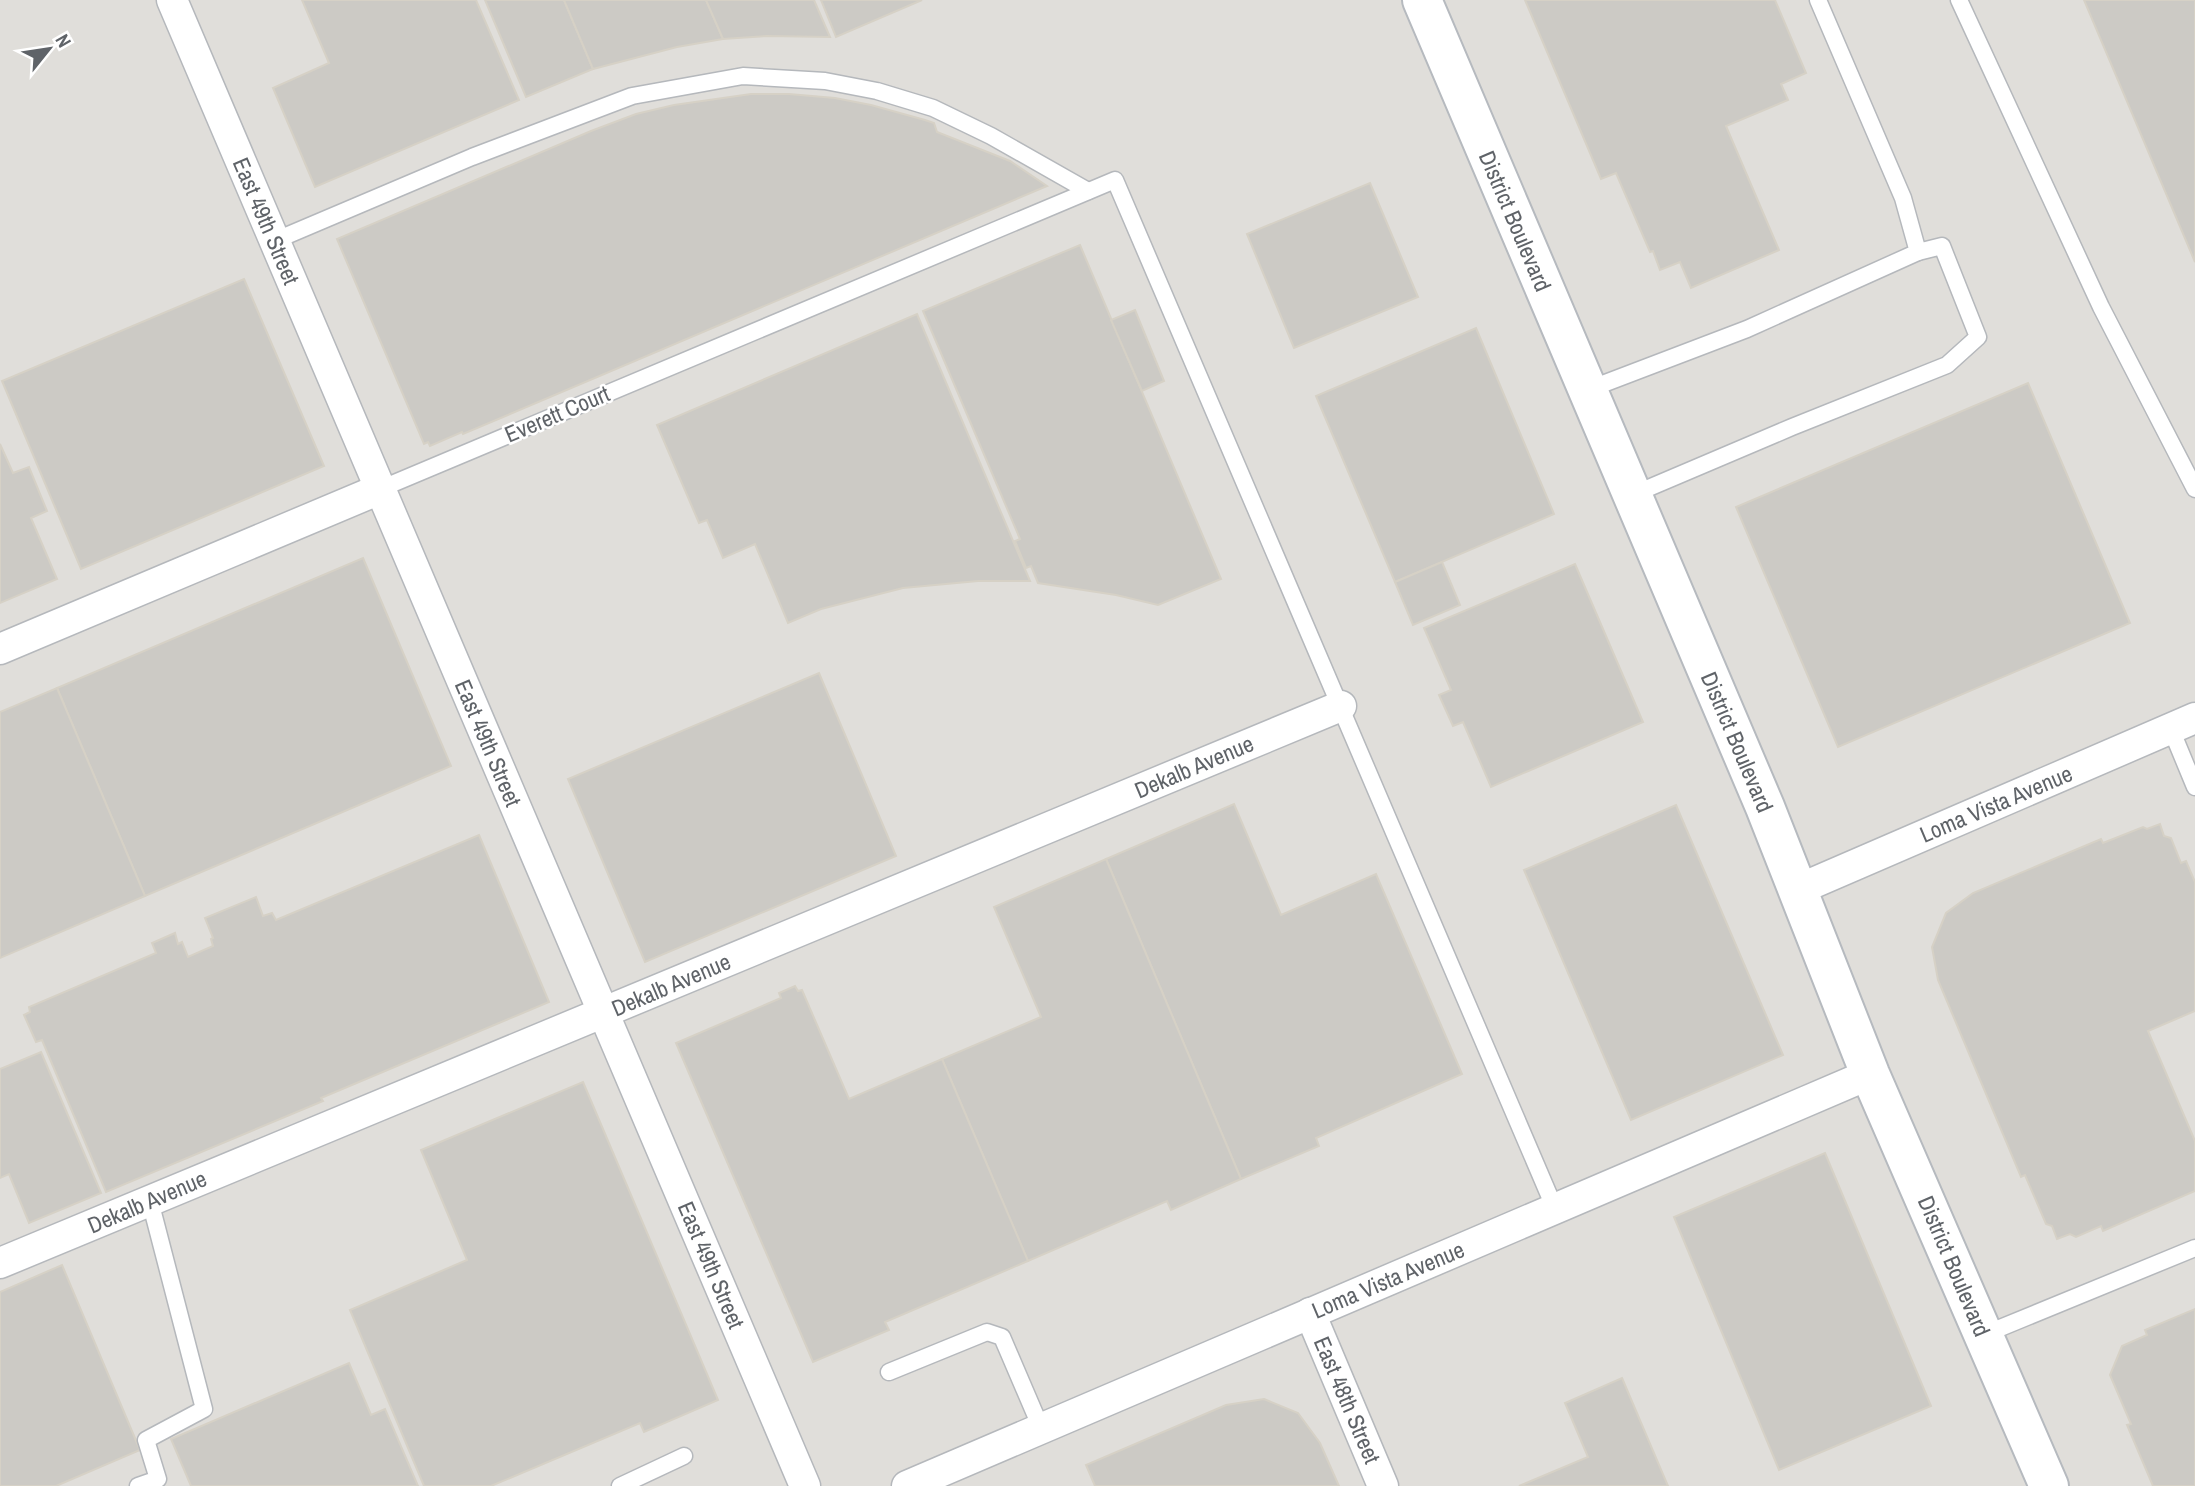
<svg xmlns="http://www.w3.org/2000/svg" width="2195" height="1486" font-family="'Archivo Narrow',sans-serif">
<rect width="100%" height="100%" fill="#f1efe8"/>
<rect fill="#e0deda" x="0" y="0" width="2195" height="1486"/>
<g fill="#cccac5" stroke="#d6d1c6" stroke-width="2">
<polygon points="302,0 476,0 519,100 315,187 273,88 329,63"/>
<polygon points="485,0 564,0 593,69 526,97"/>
<polygon points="564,0 706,0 723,39 677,47 593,69"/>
<polygon points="706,0 814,0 830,37 767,36 723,39"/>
<polygon points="821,0 922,0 836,37"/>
<polygon points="1525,0 1775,0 1806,73 1781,84 1788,100 1726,126 1779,250 1691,288 1680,262 1660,270 1653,251 1650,252 1616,173 1601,179"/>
<polygon points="2084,0 2195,0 2195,262"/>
<polygon points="751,94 789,94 835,98 871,105 925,120 934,123 937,132 1010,161 1047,186 463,434 462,432 430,446 428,442 424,444 337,239 591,131 636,114 674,105"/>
<polygon points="1370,183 1418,297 1294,348 1247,234"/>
<polygon points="1080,245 1221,579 1158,605 1116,595 1038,583 1031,566 1026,568 1015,541 1020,539 923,311"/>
<polygon points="244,279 324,466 81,569 2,381"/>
<polygon points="1135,310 1164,381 1142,391 1111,320"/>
<polygon points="917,314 1030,581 978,581 903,588 821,609 788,623 755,544 723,558 707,520 699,523 657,425"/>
<polygon points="1476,328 1554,514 1395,582 1316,396"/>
<polygon points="2028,383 2130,623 1838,747 1736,507"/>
<polygon points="0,444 13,473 29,467 47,511 31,518 57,579 0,603"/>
<polygon points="363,558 451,766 145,896 57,688"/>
<polygon points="1442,562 1460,605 1413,625 1395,582"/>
<polygon points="1575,564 1643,722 1491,787 1463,722 1453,726 1439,695 1451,690 1424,628"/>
<polygon points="819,673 896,856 645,962 568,779"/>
<polygon points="57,688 145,896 0,958 0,712"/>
<polygon points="1234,804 1281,915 1376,874 1462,1074 1316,1138 1319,1146 1241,1179 1106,859"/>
<polygon points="1676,805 1783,1055 1631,1120 1524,870"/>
<polygon points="2160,824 2164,836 2171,838 2181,863 2186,861 2195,882 2195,1011 2148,1031 2195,1141 2195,1191 2103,1231 2101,1226 2076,1237 2070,1234 2057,1239 2052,1226 2046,1224 2025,1175 2021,1177 1938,980 1932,947 1946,913 1973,893 2101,839 2103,843 2143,827 2147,829"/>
<polygon points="479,835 549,1002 321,1098 323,1101 106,1192 42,1040 36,1042 24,1015 30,1012 29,1007 156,953 152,943 175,933 178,944 182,942 188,957 213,946 211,939 213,938 205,918 256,897 263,916 272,913 276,920"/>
<polygon points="1106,859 1241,1179 1171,1210 1167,1201 1028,1261 942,1059 1041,1017 994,907"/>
<polygon points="795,986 798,991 802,990 849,1099 942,1059 1028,1261 885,1322 889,1330 813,1362 676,1043 781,998 779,993"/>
<polygon points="41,1052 101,1193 29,1223 9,1174 0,1178 0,1069"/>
<polygon points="583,1082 718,1400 644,1432 640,1423 491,1486 424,1486 350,1310 467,1260 421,1150"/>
<polygon points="1825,1153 1931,1406 1779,1470 1674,1217"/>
<polygon points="62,1265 140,1450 56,1486 0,1486 0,1292"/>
<polygon points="2195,1309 2195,1486 2153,1486 2127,1425 2131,1424 2110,1375 2122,1346 2147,1335 2145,1330"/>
<polygon points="349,1363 371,1415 385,1409 418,1486 191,1486 171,1439"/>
<polygon points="1622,1378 1668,1486 1519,1486 1588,1457 1565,1403"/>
<polygon points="1264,1399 1298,1413 1320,1443 1339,1486 1095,1486 1086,1465 1226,1405"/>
</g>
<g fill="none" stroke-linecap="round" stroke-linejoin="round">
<defs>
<g id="lane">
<polyline points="1959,0 2101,307 2195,489"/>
<polyline points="274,241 472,157 632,96 743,76 825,81 877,91 933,108 991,136 1088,191"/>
<polyline points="1587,390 1747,329 1918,252 1903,198 1818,0"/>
<polyline points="380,489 1115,180 1555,1209"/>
<polyline points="1632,495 1792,427 1947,365 1978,337 1942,246 1918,252"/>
<polyline points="2171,729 2195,787"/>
<polyline points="1983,1335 2195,1248"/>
<polyline points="889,1372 987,1332 1002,1337 1041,1428"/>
<polyline points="138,1486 158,1479 146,1440 204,1409 150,1201"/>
<polyline points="620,1486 684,1456"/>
</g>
<g id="street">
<polyline points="172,0 805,1486"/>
<polyline points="0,649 380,489"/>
<polyline points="1797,890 2195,718"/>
<polyline points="0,1263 1341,706"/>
<polyline points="1310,1313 1383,1486"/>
<polyline points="907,1486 1870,1074"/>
</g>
<polyline id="secondary" points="1422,0 1765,807 1870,1074 2049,1486"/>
</defs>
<use href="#lane" stroke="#b5b8bc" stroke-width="19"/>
<use href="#street" stroke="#b5b8bc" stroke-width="33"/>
<use href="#secondary" stroke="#b6babf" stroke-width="42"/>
<use href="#lane" stroke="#fff" stroke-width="16"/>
<use href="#street" stroke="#fff" stroke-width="30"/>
<use href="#secondary" stroke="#fff" stroke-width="38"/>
</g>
<g text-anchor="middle" stroke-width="5" stroke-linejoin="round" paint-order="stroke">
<g font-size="23" fill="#5f6368" stroke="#fff">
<text transform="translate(266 221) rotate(67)" y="8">East 49th Street</text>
<text transform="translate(1515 221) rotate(67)" y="8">District Boulevard</text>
<text transform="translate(557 414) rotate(-23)" y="8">Everett Court</text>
<text transform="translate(1737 742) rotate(67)" y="8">District Boulevard</text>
<text transform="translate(488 743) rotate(67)" y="8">East 49th Street</text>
<text transform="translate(1194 767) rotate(-23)" y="8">Dekalb Avenue</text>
<text transform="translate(1996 804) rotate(-23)" y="8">Loma Vista Avenue</text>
<text transform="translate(671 985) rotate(-23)" y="8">Dekalb Avenue</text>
<text transform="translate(147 1202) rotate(-23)" y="8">Dekalb Avenue</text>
<text transform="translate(711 1265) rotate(67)" y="8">East 49th Street</text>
<text transform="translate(1954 1266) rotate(67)" y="8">District Boulevard</text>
<text transform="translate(1388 1280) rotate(-23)" y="8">Loma Vista Avenue</text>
<text transform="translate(1347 1400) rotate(67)" y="8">East 48th Street</text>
</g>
</g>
<g transform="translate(49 49) rotate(60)" stroke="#ffffff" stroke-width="5" paint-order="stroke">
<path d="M0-5L12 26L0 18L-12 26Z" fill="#5f6368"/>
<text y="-10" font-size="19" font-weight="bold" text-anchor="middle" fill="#5f6368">N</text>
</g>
</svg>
